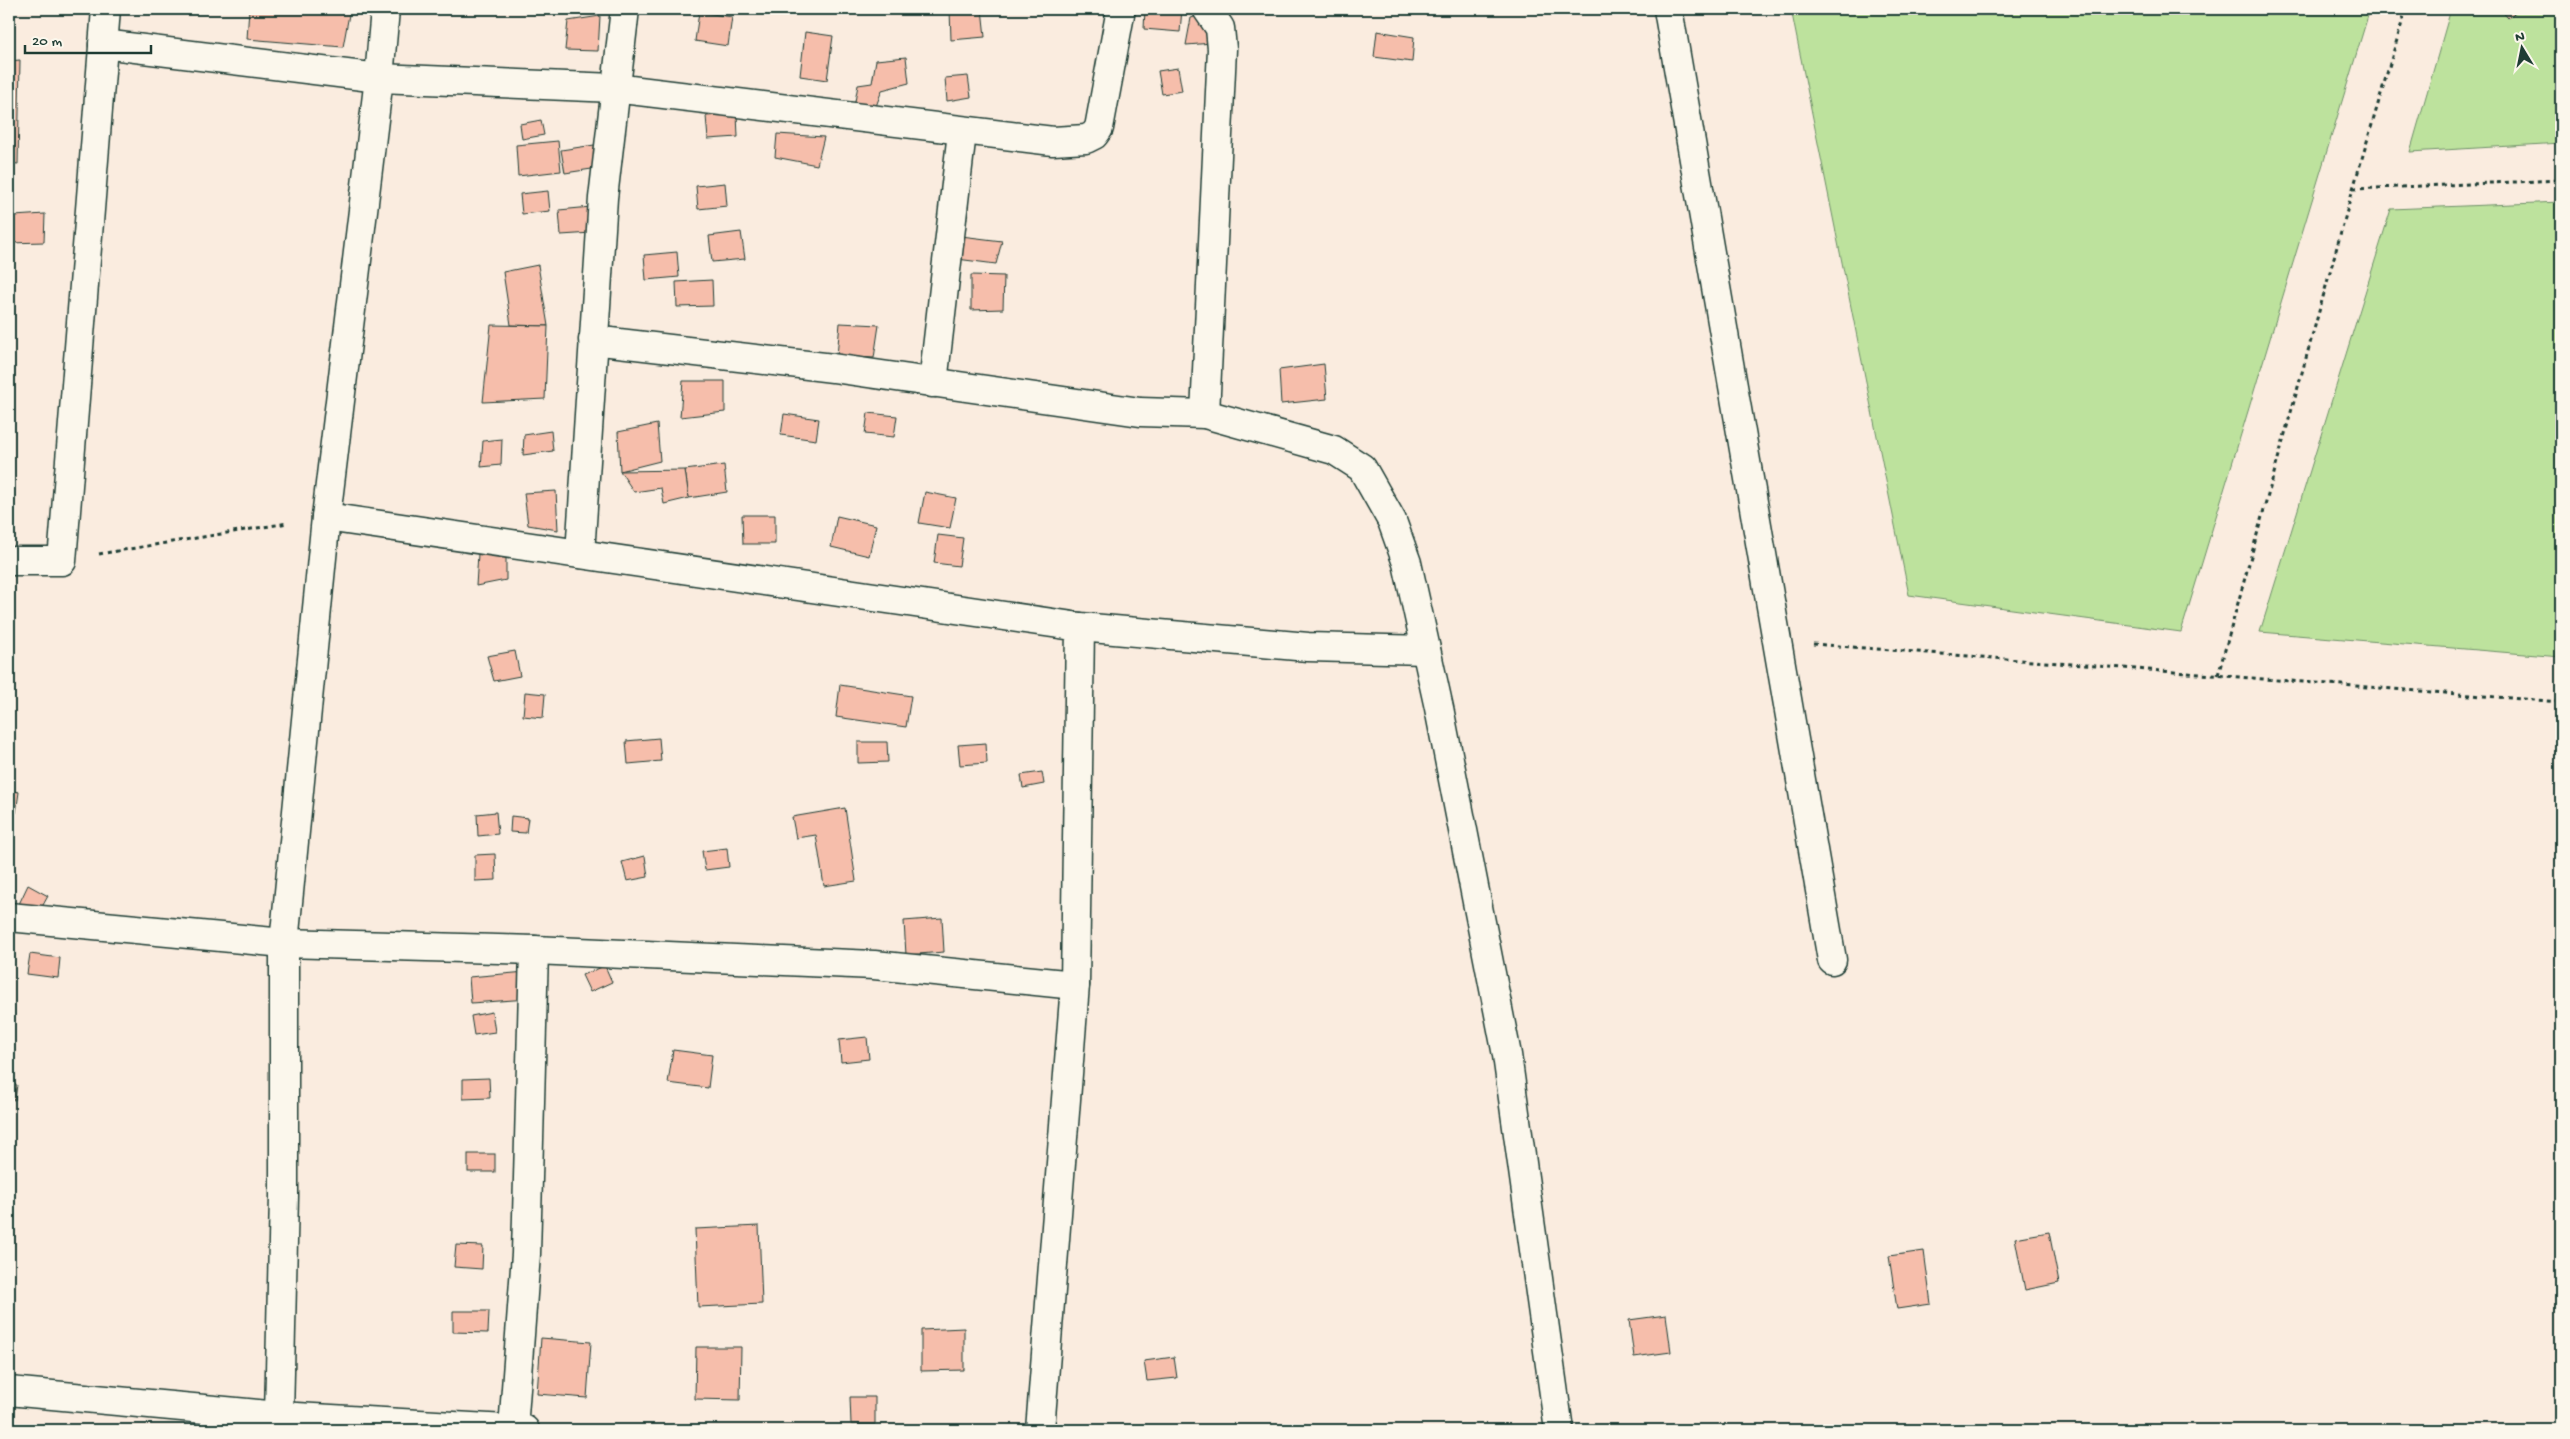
<svg xmlns="http://www.w3.org/2000/svg" width="2570" height="1439" font-family="'Gochi Hand',sans-serif">
<rect width="100%" height="100%" fill="#faecdf"/>
<filter id="ink" filterUnits="userSpaceOnUse"><feTurbulence type="fractalNoise" baseFrequency=".02" numOctaves="2"/><feDisplacementMap in="SourceGraphic" scale="10" xChannelSelector="R" yChannelSelector="G"/><feConvolveMatrix kernelMatrix="1 2 1 2 8 2 1 2 1" color-interpolation-filters="sRGB"/></filter>
<g filter="url(#ink)">
<g fill="#bde29d" stroke="#6e9068">
<polygon points="1791,9 2370,9 2181,632 1909,595"/>
<polygon points="2451,9 2561,9 2561,143 2410,152"/>
<polygon points="2561,202 2561,657 2260,632 2391,209"/>
</g>
<g fill="#f6beab" stroke="#1f3d34">
<polygon points="249,9 350,9 343,47 247,39"/>
<polygon points="889,9 913,9 890,13"/>
<polygon points="950,9 982,9 985,37 951,40"/>
<polygon points="1059,9 1080,9 1080,10 1060,13"/>
<polygon points="1145,9 1182,9 1180,32 1144,29"/>
<polygon points="2500,9 2519,9 2508,18"/>
<polygon points="699,12 732,17 728,46 695,41"/>
<polygon points="1211,12 1213,43 1186,45 1191,18"/>
<polygon points="600,16 598,51 565,50 568,21"/>
<polygon points="1377,31 1414,37 1412,62 1374,57"/>
<polygon points="805,32 833,36 827,80 800,76"/>
<polygon points="906,57 909,83 882,90 875,109 854,107 858,85 872,83 876,60"/>
<polygon points="20,60 18,164 9,163 9,61"/>
<polygon points="1178,68 1182,91 1162,94 1158,71"/>
<polygon points="968,76 971,97 947,101 945,78"/>
<polygon points="737,114 738,137 708,139 706,116"/>
<polygon points="541,120 544,135 522,139 520,124"/>
<polygon points="777,134 824,137 817,165 775,157"/>
<polygon points="558,141 561,171 518,176 516,145"/>
<polygon points="601,144 605,167 565,173 561,150"/>
<polygon points="725,183 727,206 698,209 696,186"/>
<polygon points="548,191 550,211 522,214 520,194"/>
<polygon points="591,207 592,233 561,235 559,210"/>
<polygon points="45,214 44,242 9,243 14,216"/>
<polygon points="741,232 745,259 712,262 709,236"/>
<polygon points="961,236 1002,241 996,264 957,259"/>
<polygon points="677,252 679,277 646,280 644,255"/>
<polygon points="538,265 548,326 511,325 503,272"/>
<polygon points="971,275 1004,276 1003,309 971,310"/>
<polygon points="712,280 713,306 677,307 676,282"/>
<polygon points="840,323 879,325 874,358 837,356"/>
<polygon points="491,325 548,326 545,399 483,402"/>
<polygon points="1324,364 1327,399 1281,404 1279,370"/>
<polygon points="683,381 725,381 725,412 680,417"/>
<polygon points="868,413 897,416 894,437 865,434"/>
<polygon points="784,414 819,419 816,440 781,435"/>
<polygon points="657,424 660,461 620,471 618,432"/>
<polygon points="551,431 553,451 523,455 524,435"/>
<polygon points="502,439 501,465 481,467 483,441"/>
<polygon points="724,465 727,492 689,498 685,470"/>
<polygon points="685,470 689,498 664,504 661,488 634,492 620,471"/>
<polygon points="556,491 558,530 528,525 524,493"/>
<polygon points="925,492 956,498 950,528 919,523"/>
<polygon points="742,515 775,515 775,544 743,544"/>
<polygon points="837,516 876,525 869,556 831,547"/>
<polygon points="938,535 963,538 959,566 934,563"/>
<polygon points="478,554 506,556 506,580 476,586"/>
<polygon points="515,651 520,676 494,681 487,656"/>
<polygon points="840,685 911,696 906,727 836,717"/>
<polygon points="525,692 545,694 543,718 523,716"/>
<polygon points="659,738 661,761 628,764 626,741"/>
<polygon points="858,742 887,742 888,762 858,763"/>
<polygon points="986,743 987,763 960,765 958,745"/>
<polygon points="1042,772 1044,784 1023,788 1021,775"/>
<polygon points="9,790 19,792 16,813 9,813"/>
<polygon points="845,808 856,881 824,886 816,835 796,838 792,817"/>
<polygon points="496,812 498,834 478,836 477,814"/>
<polygon points="511,816 528,818 526,833 510,832"/>
<polygon points="727,848 729,867 705,870 702,851"/>
<polygon points="495,854 496,880 475,881 475,855"/>
<polygon points="645,856 648,877 627,881 622,862"/>
<polygon points="28,885 48,896 38,914 19,904"/>
<polygon points="942,918 944,952 906,955 904,921"/>
<polygon points="30,954 60,958 58,978 27,974"/>
<polygon points="605,966 612,982 590,992 582,975"/>
<polygon points="526,972 528,999 471,1003 469,977"/>
<polygon points="492,1012 495,1032 474,1035 471,1016"/>
<polygon points="867,1037 869,1059 841,1062 839,1040"/>
<polygon points="673,1050 712,1055 708,1088 668,1083"/>
<polygon points="489,1078 490,1098 463,1099 463,1079"/>
<polygon points="9,1084 17,1085 15,1100 9,1099"/>
<rect x="468" y="1154" width="27" height="18"/>
<polygon points="759,1226 762,1304 698,1307 695,1229"/>
<polygon points="2049,1232 2059,1283 2025,1290 2015,1238"/>
<polygon points="456,1245 483,1246 482,1269 454,1267"/>
<polygon points="1924,1251 1931,1304 1897,1309 1889,1256"/>
<polygon points="453,1311 489,1311 488,1333 453,1332"/>
<polygon points="1666,1315 1671,1352 1634,1357 1629,1320"/>
<polygon points="964,1328 964,1370 921,1371 921,1330"/>
<polygon points="541,1338 591,1342 587,1398 537,1394"/>
<polygon points="696,1347 741,1347 740,1400 695,1399"/>
<polygon points="1174,1357 1177,1378 1147,1381 1144,1361"/>
<polygon points="850,1397 875,1397 875,1424 851,1424"/>
</g>
<g fill="none" stroke-linecap="round" stroke-linejoin="round">
<defs>
<g id="minor">
<polyline points="1668,9 1832,960"/>
<polyline points="103,44 379,78 614,88 1053,141 1086,139 1094,135 1099,128 1121,9"/>
<polyline points="593,340 833,368 1140,412 1205,414 1334,450 1362,468 1392,521 1407,563 1439,708 1507,1055 1559,1430"/>
<polyline points="933,383 962,132"/>
<polyline points="1205,414 1222,49 1220,28 1207,9"/>
<polyline points="326,517 1080,627 1075,985 1040,1430"/>
<polyline points="580,554 603,198 625,9"/>
<polyline points="9,561 62,561 106,9"/>
<polyline points="1080,627 1308,647 1426,650"/>
<polyline points="9,917 284,943 534,950 874,965 1075,985"/>
<polyline points="9,1391 279,1416 525,1430"/>
<polyline points="513,1429 526,1254 534,950"/>
<polyline points="291,1430 279,1416 284,1196 284,943 326,517 379,78 385,9"/>
</g>
</defs>
<use href="#minor" stroke="#1f3d34" stroke-width="31"/>
<g stroke="#1f3d34" stroke-width="3" stroke-dasharray="4 4" stroke-linecap="butt">
<polyline points="2353,189 2561,180"/>
<polyline points="99,554 288,523"/>
<polyline points="1813,644 2561,702"/>
<polyline points="2218,675 2353,189 2406,9"/>
</g>
<use href="#minor" stroke="#fbf7ec" stroke-width="28"/>
</g>
</g>
<rect width="2570" height="1439" fill="none" stroke="#fbf7ec" stroke-width="30"/>
<rect x="15" y="15" width="2540" height="1409" fill="none" stroke="#1f3d34" stroke-width="2" filter="url(#ink)"/>
<g transform="translate(2522 48) rotate(350)" stroke="#fbf7ec" stroke-width="4" paint-order="stroke">
<path d="M0-4L9 19L0 12L-9 19Z" fill="#1f3d34"/>
<text y="-8" font-size="14" font-weight="bold" text-anchor="middle" fill="#1f3d34">N</text>
</g>
<path d="M25 45v8h126v-8" fill="none" stroke="#1f3d34" stroke-width="2.5"/>
<text x="32" y="45" font-size="15" fill="#1f3d34" stroke="#fbf7ec" stroke-width="4" paint-order="stroke">20 m</text>
</svg>
